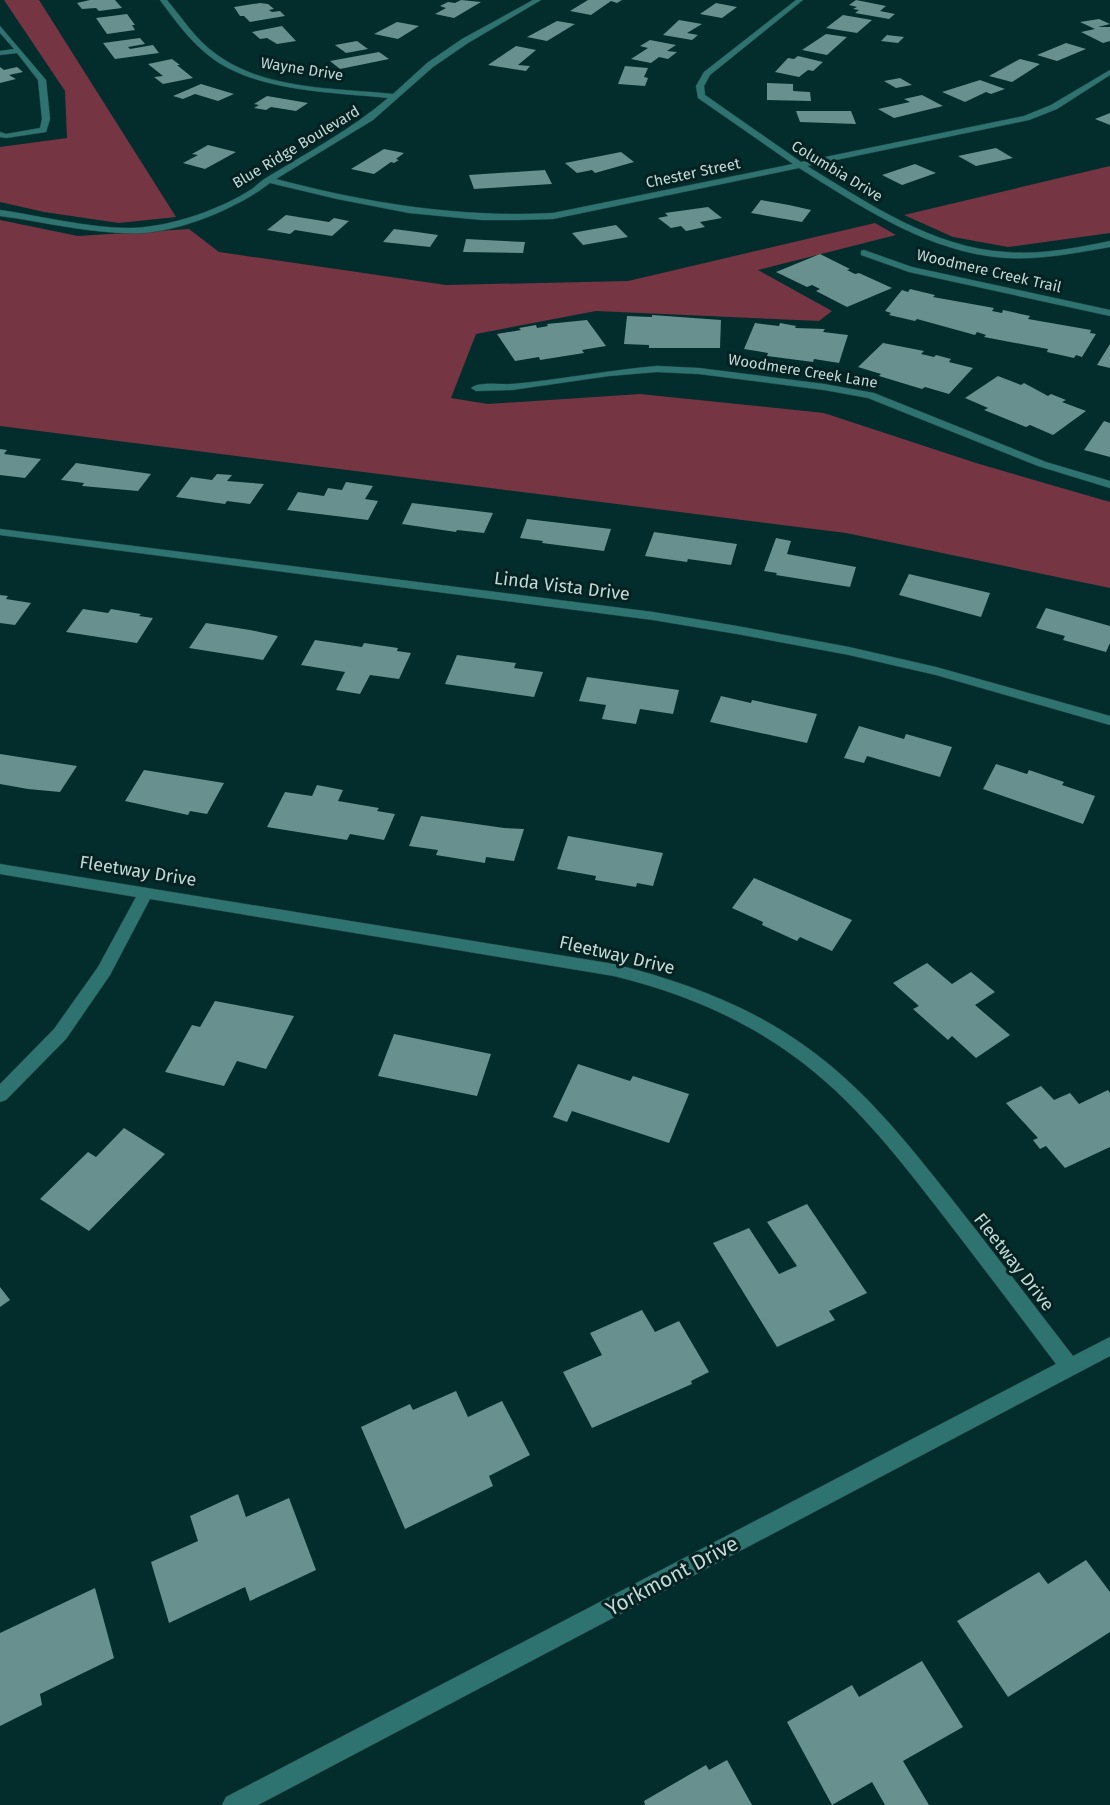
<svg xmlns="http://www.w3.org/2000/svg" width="1110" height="1805" font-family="'Fira Sans',sans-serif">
<rect width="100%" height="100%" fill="#022d2c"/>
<g fill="#753543">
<polygon points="4,0 39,0 176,217 119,223 44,212 0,202 0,147 67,138 65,91"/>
<polygon points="1110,166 1110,233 1008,247 953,237 904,215"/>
<polygon points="0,220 78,236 189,229 219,252 446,285 628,281 875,223 896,235 758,270 832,311 819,321 596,311 476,334 451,398 488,404 640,394 824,413 976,463 1110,502 1110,588 846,533 0,426"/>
</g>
<g fill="#68908f">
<polygon points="90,0 115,0 122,8 99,11 96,8 82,9 77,3"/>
<polygon points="461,0 481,2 454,18 435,14 446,8 440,6 448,2 455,3"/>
<polygon points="588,0 622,0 617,3 611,1 591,15 570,11"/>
<polygon points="856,0 886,6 880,11 895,14 889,19 855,13 859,10 853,9 857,7 849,5"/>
<polygon points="260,3 268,4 274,9 269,10 272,12 280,11 285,16 250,22 244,16 240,16 234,7"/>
<polygon points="716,3 737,7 722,18 700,14"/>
<polygon points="127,14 135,25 132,25 135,30 107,34 96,18"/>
<polygon points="843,15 872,20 857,33 826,28"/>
<polygon points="1099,19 1110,24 1098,27 1110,27 1110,41 1103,43 1081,32 1095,29 1080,22"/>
<polygon points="679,20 702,24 687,33 698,35 692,40 663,35"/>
<polygon points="557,21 575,24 547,41 527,37"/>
<polygon points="397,22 419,26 398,39 374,34"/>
<polygon points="282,26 296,41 277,44 267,38 260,39 252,32"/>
<polygon points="826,34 847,37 827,55 802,50"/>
<polygon points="887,35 904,37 898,43 881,41"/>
<polygon points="140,38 145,44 128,47 130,49 153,45 159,53 115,59 103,43"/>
<polygon points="650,40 676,45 667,51 677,52 668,59 659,57 651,63 631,59 648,48 640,46"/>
<polygon points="357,41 368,49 346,53 335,45"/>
<polygon points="1066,43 1086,49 1057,61 1037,55"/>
<polygon points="516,46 536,50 518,65 530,66 526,71 488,65"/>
<polygon points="379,52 389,59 340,69 330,61"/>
<polygon points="798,56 823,62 813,71 808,70 799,77 775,72 788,58 794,59"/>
<polygon points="172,59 180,65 177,65 193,78 163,84 154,77 163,76 148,64"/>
<polygon points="1020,59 1040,64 1012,82 989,76"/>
<polygon points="625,66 648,68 644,77 648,78 645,86 618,84"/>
<polygon points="0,67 4,70 17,67 23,72 9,75 16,79 0,83"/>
<polygon points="900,78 912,85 896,88 884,81"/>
<polygon points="980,80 1005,89 991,94 986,92 965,102 942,92"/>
<polygon points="767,83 793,84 793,91 810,92 811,101 767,100"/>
<polygon points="201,84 234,94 218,101 195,94 183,99 173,96"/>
<polygon points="922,95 943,106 894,118 878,109 910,102 904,99"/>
<polygon points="267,96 308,103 296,111 271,107 266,110 254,108 259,105 254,104"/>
<polygon points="796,111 851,111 856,124 800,122"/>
<polygon points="1110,113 1110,125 1095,119"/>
<polygon points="208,145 236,152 205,169 183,163 198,155 192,154"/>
<polygon points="996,148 1013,158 976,166 958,156"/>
<polygon points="384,149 404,153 396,159 399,160 394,163 391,162 374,174 351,169"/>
<polygon points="621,152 634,162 595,173 592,170 577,173 565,163"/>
<polygon points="915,164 936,173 902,185 882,175"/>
<polygon points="545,170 552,184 474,189 469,175"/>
<polygon points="761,200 789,205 811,210 802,222 751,213"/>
<polygon points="708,207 722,218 700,222 705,227 686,231 681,226 671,228 658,218 668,216 665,213"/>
<polygon points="286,215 329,222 334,218 349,221 332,236 295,230 290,234 267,230"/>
<polygon points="616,225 628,237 583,245 572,233"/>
<polygon points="394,229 417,232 438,235 430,247 383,242"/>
<polygon points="466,239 525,242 523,253 463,252"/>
<polygon points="820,254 850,269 847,270 855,274 859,273 892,288 847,307 816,291 820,289 812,285 807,287 776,272"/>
<polygon points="910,289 935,295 933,297 994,308 992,311 1002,313 1003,310 1030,316 1028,319 1091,330 1090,333 1096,334 1082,357 1076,355 1074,358 1047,352 1048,349 984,337 986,335 977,332 975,335 917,319 915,321 889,315 891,313 885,311 902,290 908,292"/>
<polygon points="652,315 721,320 720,348 649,348 649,345 624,344 627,316 652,317"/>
<polygon points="587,320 606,346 582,350 584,353 540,360 539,357 515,361 497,334 521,330 519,328 536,325 537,328 548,326 547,324"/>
<polygon points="755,323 779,326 780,323 796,326 795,328 825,329 823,332 848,335 839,363 814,359 813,362 767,356 768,353 744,349"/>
<polygon points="883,343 924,351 921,354 934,357 936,355 951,359 949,362 973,368 949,394 925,387 922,389 879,376 881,374 858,367"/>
<polygon points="1110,344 1110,368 1097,365"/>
<polygon points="998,376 1021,385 1024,383 1048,396 1051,394 1066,400 1062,402 1086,411 1053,435 1030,425 1026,427 984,410 988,408 965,398"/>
<polygon points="1104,421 1110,423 1110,457 1084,450"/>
<polygon points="0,449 7,450 4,454 41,459 25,478 0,475"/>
<polygon points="76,463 151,474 138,491 82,486 84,483 61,480"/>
<polygon points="217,474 232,475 227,481 264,484 250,504 227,501 225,504 176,497 191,477 212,480"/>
<polygon points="346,482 373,486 365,499 378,501 368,520 287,510 298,492 324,496 328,488 342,490"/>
<polygon points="412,503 493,513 484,533 457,530 456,532 402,524"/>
<polygon points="527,519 611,529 604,551 542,543 543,541 520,538"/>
<polygon points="654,532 737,544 731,565 688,559 687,562 645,556"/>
<polygon points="776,538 791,541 787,554 856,567 850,587 776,575 777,573 764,571"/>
<polygon points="909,574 990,593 981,617 899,595"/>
<polygon points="0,595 8,596 6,599 31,603 15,625 0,623"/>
<polygon points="1046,608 1110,626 1110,643 1106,652 1063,640 1065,636 1036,628"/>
<polygon points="83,609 108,613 111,609 141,614 139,616 153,618 137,643 66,632"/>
<polygon points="206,623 250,630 278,636 263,660 189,648"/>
<polygon points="315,640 362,647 364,643 398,648 397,651 411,653 399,679 370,675 360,694 336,690 345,672 301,665"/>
<polygon points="457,655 516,663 514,668 543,672 534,697 445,684"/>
<polygon points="587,677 679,690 673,714 640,709 636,724 602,719 606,705 579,701"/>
<polygon points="721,696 751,703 752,700 817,714 807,743 710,722"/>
<polygon points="859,726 904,739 906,734 952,747 940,777 867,756 864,763 844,758"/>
<polygon points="0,754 77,766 60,792 28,789 0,784"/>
<polygon points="996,764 1027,774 1029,770 1064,782 1062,785 1095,796 1083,824 983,789"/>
<polygon points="144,770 224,783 207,814 190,811 188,815 125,801"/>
<polygon points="317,785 343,790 338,801 379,808 377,811 395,814 384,840 350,834 347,840 267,827 285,792 312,796"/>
<polygon points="421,816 504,828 524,829 514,861 486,857 485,863 436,855 438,850 409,846"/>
<polygon points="568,836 663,853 653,886 637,883 636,887 595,880 596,876 557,869"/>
<polygon points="754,878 852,920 832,951 800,937 797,941 762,925 763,922 732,908"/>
<polygon points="927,963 952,984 971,972 995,992 975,1005 1010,1035 976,1058 952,1036 948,1040 913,1009 919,1006 893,983"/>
<polygon points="215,1001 294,1016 266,1069 237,1061 224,1086 165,1072 192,1025 200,1027"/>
<polygon points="394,1034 491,1054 477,1096 378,1076"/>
<polygon points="578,1064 630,1081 633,1076 689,1094 669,1143 572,1111 567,1122 553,1117"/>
<polygon points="1041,1086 1054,1100 1070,1093 1079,1104 1108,1090 1110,1093 1110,1147 1065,1168 1046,1146 1040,1149 1033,1140 1038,1138 1006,1103"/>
<polygon points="124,1128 165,1154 89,1231 40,1199 88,1152 96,1157"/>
<polygon points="807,1204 867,1293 829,1311 835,1320 777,1347 713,1243 749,1228 779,1274 797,1266 767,1222"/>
<polygon points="0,1287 10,1300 0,1307"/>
<polygon points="642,1310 655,1332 679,1321 709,1372 691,1381 692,1384 592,1428 563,1372 602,1355 590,1333"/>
<polygon points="456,1391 468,1417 502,1401 530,1455 489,1476 493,1486 405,1529 361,1427 410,1404 413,1410"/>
<polygon points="238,1494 246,1517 289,1498 316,1570 250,1601 245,1587 169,1623 151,1562 198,1541 190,1516"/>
<polygon points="1086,1560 1110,1592 1110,1632 1008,1697 957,1621 1039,1572 1048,1584"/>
<polygon points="95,1588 114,1658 40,1694 42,1705 0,1726 0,1633"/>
<polygon points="922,1661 963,1727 903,1761 929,1805 885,1805 872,1782 832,1805 787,1722 852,1685 859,1697"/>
<polygon points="727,1760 752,1805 645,1805 644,1801 706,1765 709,1770"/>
</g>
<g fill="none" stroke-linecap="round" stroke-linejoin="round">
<defs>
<g id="minor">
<path d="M160,0H167C182,18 196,40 216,54C264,90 336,88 393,94L427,63L462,39L533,0H541L468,43L433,67L373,120L276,179C367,203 458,218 553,213L793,164L698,98L696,86L704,72L796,0H803L710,75L704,86L705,95L801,162L1024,116L1051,105L1110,70V75L1057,109L1029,120L807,166C868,203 933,248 1006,252C1041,255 1076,248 1110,241V247C1076,253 1041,260 1006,258C929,253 862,207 799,168L553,219L518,220H482L409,213L337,199L270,183C238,208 182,231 142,233C95,235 46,222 0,216V210C42,216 105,232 145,227C181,223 222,208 252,189C257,185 261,181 266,178C308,152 351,130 388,98C333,92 253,92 208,55C189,40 174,19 160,0Z"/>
<polygon points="0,26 46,80 50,119 46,132 6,138 0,137 0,132 6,134 40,128 42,119 38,80 17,53 0,55 0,51 14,49 0,33"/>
<polygon points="864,250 912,267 1110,310 1110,316 909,272 861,255 861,251"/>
<path d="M657,366L699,368L824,384L874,393L1046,462L1110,481V488L1038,466L868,398L824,390L699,374L657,372L609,376L512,390L476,391L471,388C480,381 500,385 512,384C560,380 608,370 657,366Z"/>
<polygon points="0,529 653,612 737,626 849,647 936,667 1110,716 1110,725 936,675 849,655 737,634 653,620 0,535"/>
<path d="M0,864L614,964C682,981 748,1005 805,1046C862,1086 905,1140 947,1193C990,1247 1031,1302 1073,1356L1110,1337V1356L258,1805H222L226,1797L1056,1364C1016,1311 976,1258 935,1205C893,1151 851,1098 795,1057C741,1017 679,992 614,976L150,899L110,975L66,1039L6,1100L0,1102V1084L54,1029L98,967L136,897L0,874Z"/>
</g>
</defs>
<use href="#minor" stroke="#214847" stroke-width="1"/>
<use href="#minor" fill="#2f7371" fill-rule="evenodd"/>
</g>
<g text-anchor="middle" stroke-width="6" stroke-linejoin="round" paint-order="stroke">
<g font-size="15" fill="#c3d8d7" stroke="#042221">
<text transform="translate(302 69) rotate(9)" y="5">Wayne Drive</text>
<text transform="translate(296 147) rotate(-31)" y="5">Blue Ridge Boulevard</text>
<text transform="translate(837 171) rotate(31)" y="5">Columbia Drive</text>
<text transform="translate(693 173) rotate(-12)" y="5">Chester Street</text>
<text transform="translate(989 271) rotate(13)" y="5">Woodmere Creek Trail</text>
<text transform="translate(803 371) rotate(9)" y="5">Woodmere Creek Lane</text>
</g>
<g font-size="18" fill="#c3d8d7" stroke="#042221">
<text transform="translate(562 586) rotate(7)" y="6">Linda Vista Drive</text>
<text transform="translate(138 871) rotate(9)" y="6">Fleetway Drive</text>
<text transform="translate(617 955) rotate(13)" y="6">Fleetway Drive</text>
<text transform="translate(1014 1262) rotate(52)" y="6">Fleetway Drive</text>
</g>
<g font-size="21" fill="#c3d8d7" stroke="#042221">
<text transform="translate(672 1576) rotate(-28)" y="7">Yorkmont Drive</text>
</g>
</g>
</svg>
